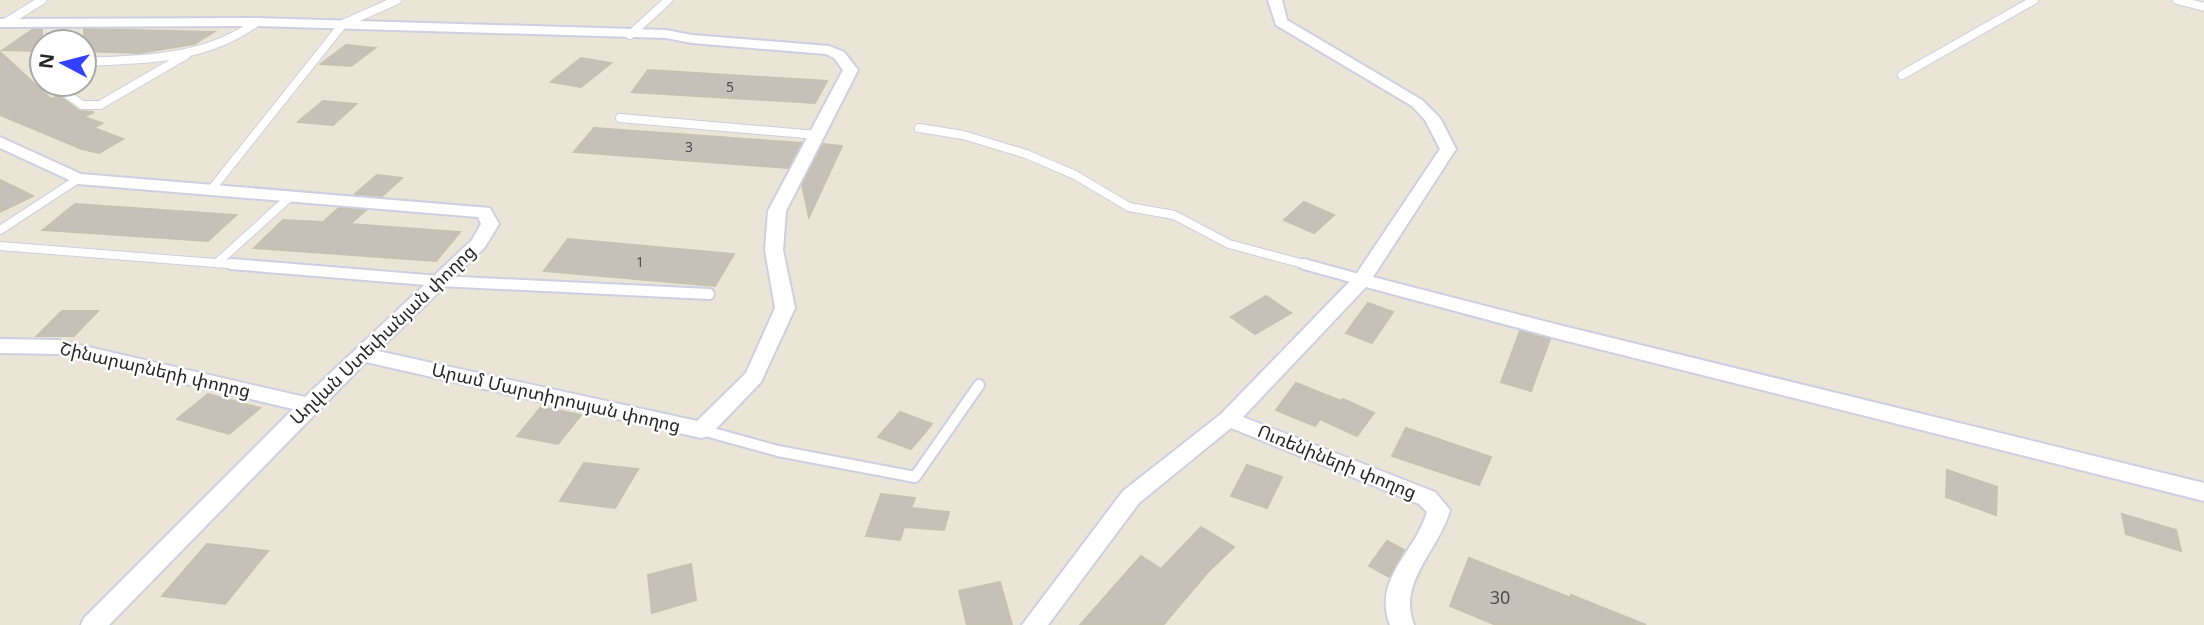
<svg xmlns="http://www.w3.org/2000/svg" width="2204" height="625" font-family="'Noto Sans','Noto Sans Armenian',sans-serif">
<rect width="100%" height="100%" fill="#ebe5d7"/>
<g fill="#c6c1b8" stroke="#c6c1b1" stroke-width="2">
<polygon points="42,29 42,51 3,50 32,30"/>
<polygon points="84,29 214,32 194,44 139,53 84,51"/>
<polygon points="346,45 375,48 351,66 321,64"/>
<polygon points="0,52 51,99 59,96 79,111 94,112 83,117 102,123 94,128 123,139 99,153 82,149 0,115"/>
<polygon points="581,58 611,63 581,87 551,82"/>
<polygon points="648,70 827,81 815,103 632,92"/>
<polygon points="323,101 356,104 333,125 298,122"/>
<polygon points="594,128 801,143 788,168 574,152"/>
<polygon points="823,144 842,146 809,217 802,185"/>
<polygon points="377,175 402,178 382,196 355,194"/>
<polygon points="0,180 33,196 0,212"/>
<polygon points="1304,202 1334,215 1314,233 1284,220"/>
<polygon points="75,204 236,215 208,241 43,230"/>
<polygon points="339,208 366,210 350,224 460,232 436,261 254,248 283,220 323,222"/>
<polygon points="568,239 734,254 715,286 544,271"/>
<polygon points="1266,296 1291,313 1255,334 1231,317"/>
<polygon points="1368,303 1393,312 1372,343 1346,333"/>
<polygon points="62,311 98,311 74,336 37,336"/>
<polygon points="1520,331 1550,339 1531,391 1501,382"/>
<polygon points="1296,383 1341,401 1343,399 1374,413 1357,436 1320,419 1315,426 1276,410"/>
<polygon points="208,394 260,408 229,434 177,419"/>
<polygon points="541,407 581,415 558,444 517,436"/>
<polygon points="900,412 932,424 911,449 878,437"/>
<polygon points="1406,428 1491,457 1479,485 1392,456"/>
<polygon points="584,463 638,469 615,508 560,501"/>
<polygon points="1247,465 1282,477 1267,508 1231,496"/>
<polygon points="1947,470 1997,487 1996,515 1946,497"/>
<polygon points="881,494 915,498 911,508 949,512 944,530 904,527 900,540 866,536"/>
<polygon points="2122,514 2176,530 2181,551 2126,534"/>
<polygon points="1201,527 1234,547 1207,573 1163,625 1080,625 1141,556 1161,569"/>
<polygon points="1387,541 1404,550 1389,577 1369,566"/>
<polygon points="207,544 268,551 225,604 162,596"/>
<polygon points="1469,558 1571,598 1571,595 1646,625 1496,625 1450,606"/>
<polygon points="691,564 696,600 652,613 648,575"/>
<polygon points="1000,582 1012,625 967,625 959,591"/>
</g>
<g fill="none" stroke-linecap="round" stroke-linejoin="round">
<defs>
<g id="lane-far1">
<polyline points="2177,0 2204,7"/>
<polyline points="5,23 42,0"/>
<polyline points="630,35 668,0"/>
<path d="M84,62C146,59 205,60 257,22"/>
<polyline points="1902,75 2034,0"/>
<polyline points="53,84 82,105 100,105 186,55"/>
<polyline points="620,118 817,135"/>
<polyline points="919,128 963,135 1026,154 1075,175 1129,207 1174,215 1229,244 1311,266"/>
<polyline points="211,190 343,24 397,0"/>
<polyline points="0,230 78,179"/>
<polyline points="0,246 253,266"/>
<polyline points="217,263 291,196"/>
</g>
<g id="lane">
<polyline points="231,264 439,281 709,294"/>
<polyline points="1304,264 1362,280"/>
<polyline points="702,430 778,451 915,477 979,385"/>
</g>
<g id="street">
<path d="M1268,0H1282L1287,20L1422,100L1440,118L1456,149L1373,277L1559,325L2204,483V501L1559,339L1366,287L1243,417L1435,492L1450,510C1439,551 1397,581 1414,625H1390C1372,579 1415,553 1427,512L1419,504L1231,428L1139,503L1048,625H1022L1123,491L1221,414L1355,276L1440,149L1425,120L1412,106L1276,25Z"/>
<polygon points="257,18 666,30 692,35 829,46 844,52 858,70 786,211 783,250 795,308 761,382 709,436 701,438 366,362 109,625 81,625 84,618 293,409 58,354 0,353 0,339 58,340 305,397 472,240 481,224 478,217 78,184 0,148 0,137 81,174 490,208 499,224 485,247 378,351 697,421 746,373 775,308 765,250 768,211 843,70 834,58 826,54 692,43 666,38 257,26 0,27 0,19"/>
</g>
</defs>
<use href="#lane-far1" stroke="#cdcfe2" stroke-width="10"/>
<use href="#lane" stroke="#cdcfe2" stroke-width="14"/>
<use href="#street" stroke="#cdcfe2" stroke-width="4"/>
<use href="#lane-far1" stroke="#fff" stroke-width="8"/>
<use href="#lane" stroke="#fff" stroke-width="10"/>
<use href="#street" fill="#fff" fill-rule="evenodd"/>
</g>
<g text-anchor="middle" stroke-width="5" stroke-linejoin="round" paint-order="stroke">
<g font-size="14" fill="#4f4e4b">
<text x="730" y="92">5</text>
<text x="689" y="152">3</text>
<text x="640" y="267">1</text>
</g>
<g font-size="18" fill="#272727" stroke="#fff">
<text transform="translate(383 335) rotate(-44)" y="6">Աղվան Ստեփանյան փողոց</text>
<text transform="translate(155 370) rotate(13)" y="6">Շինարարների փողոց</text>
<text transform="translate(556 398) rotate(13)" y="6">Արամ Մարտիրոսյան փողոց</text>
<text transform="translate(1337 462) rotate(22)" y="6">Ուռենիների փողոց</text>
</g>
<g font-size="18" fill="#4f4e4b">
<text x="1500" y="604">30</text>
</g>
</g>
<g transform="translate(63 63) rotate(277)"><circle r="33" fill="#ffffff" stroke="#a9a9a9" stroke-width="2"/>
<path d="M0-5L12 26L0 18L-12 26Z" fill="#3041ff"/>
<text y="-10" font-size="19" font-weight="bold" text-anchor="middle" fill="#272727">N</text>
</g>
</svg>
